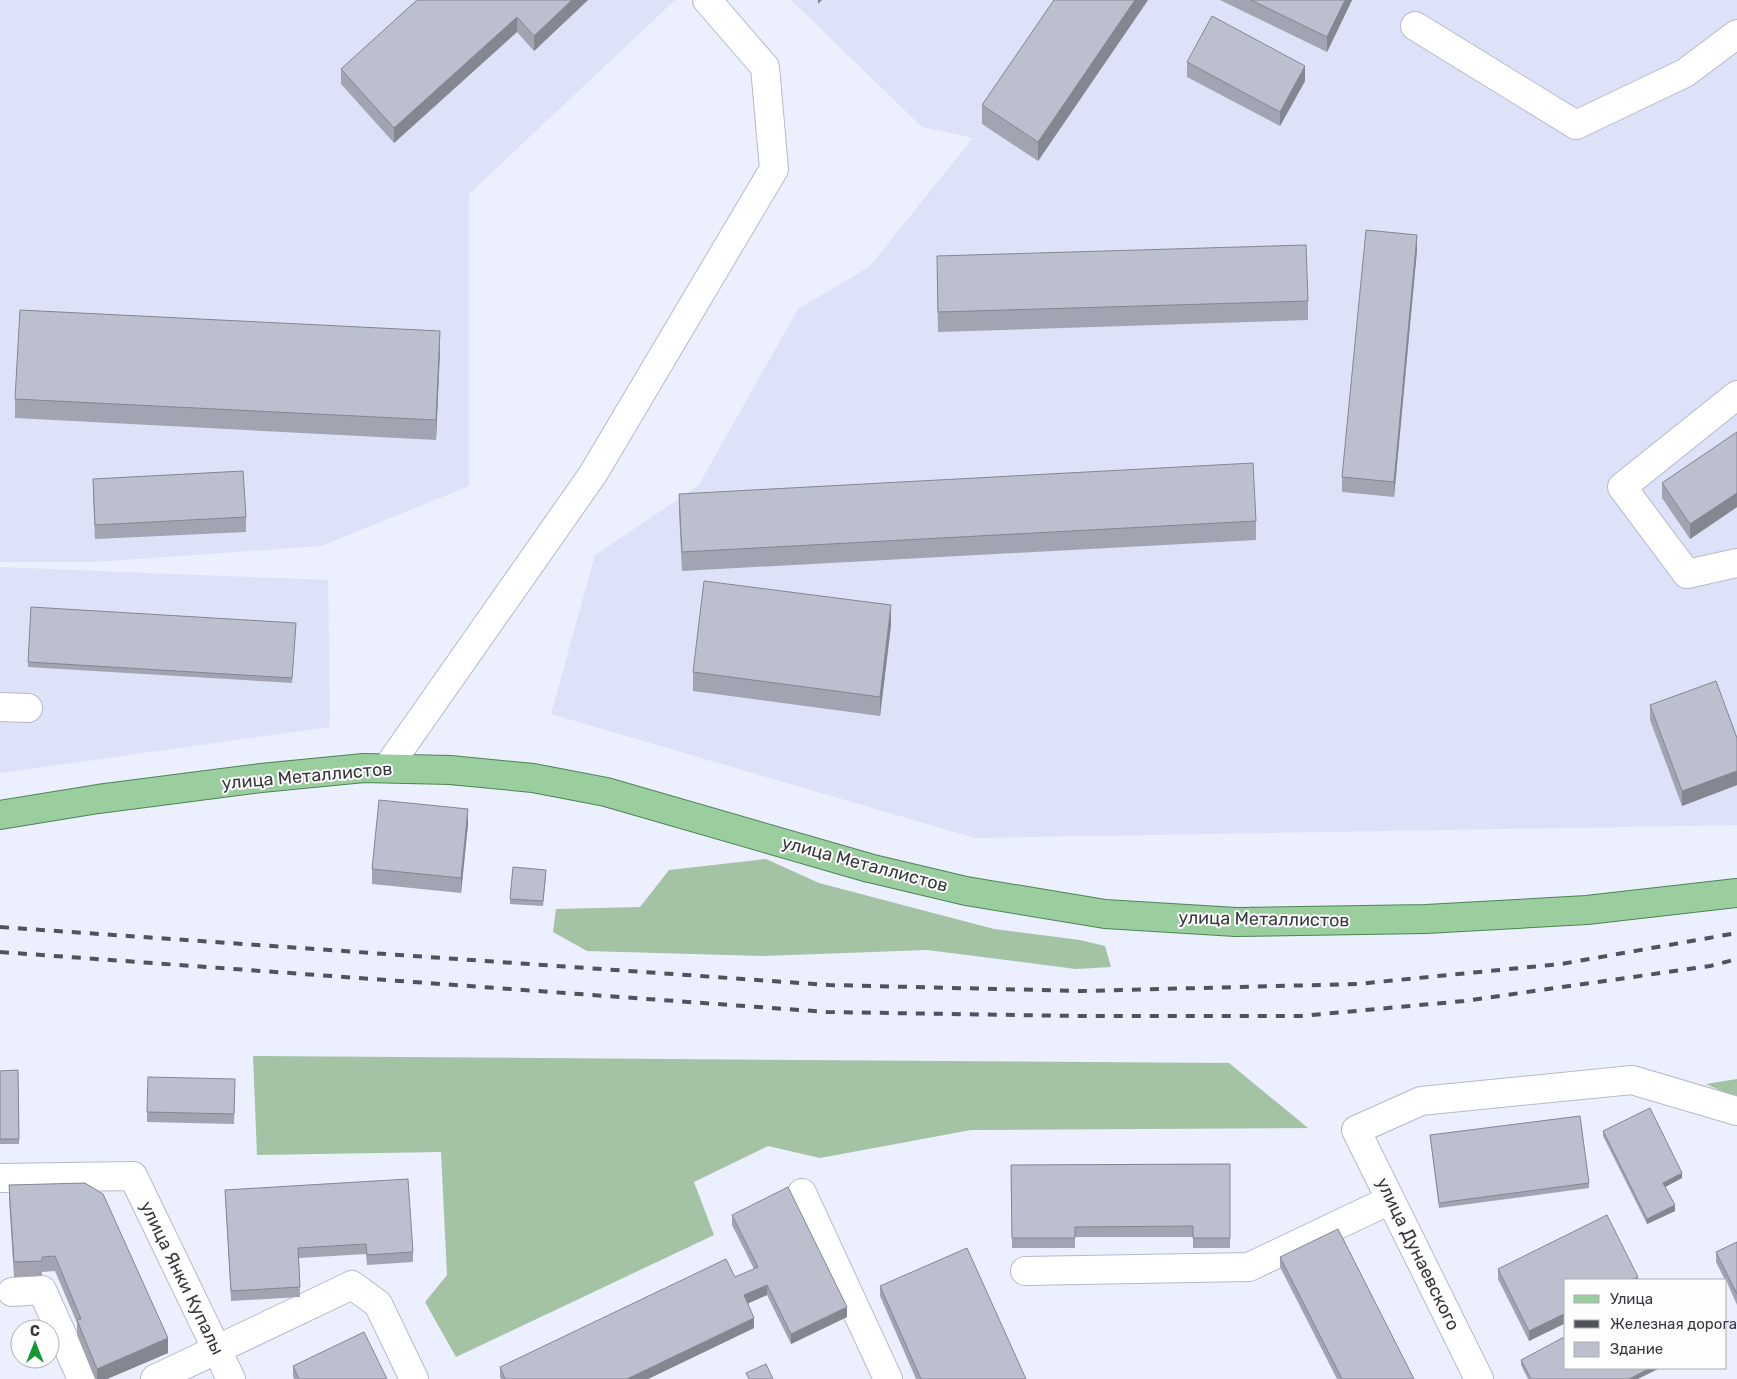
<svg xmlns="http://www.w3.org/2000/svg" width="1737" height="1379" font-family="Rubik,sans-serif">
<rect width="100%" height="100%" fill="#ebeffe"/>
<g fill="#dde2f8">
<polygon points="0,0 675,0 469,194 469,486 321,546 96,562 0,562"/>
<polygon points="791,0 1737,0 1737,825 975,838 551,714 595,555 698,486 798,309 869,267 973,138 922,127"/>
<polygon points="0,567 328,580 330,727 0,773"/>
</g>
<g fill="#a4c2a4">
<polygon points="766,859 819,883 994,929 1080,940 1105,946 1111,967 1076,969 927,950 763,956 587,951 553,932 556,909 640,907 669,870"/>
<polygon points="253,1056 1229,1063 1308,1128 971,1130 820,1158 768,1146 694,1182 714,1235 456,1357 425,1302 447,1275 441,1152 257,1155"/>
<polygon points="1737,1079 1737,1098 1706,1084"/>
</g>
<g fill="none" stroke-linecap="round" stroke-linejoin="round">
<defs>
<g id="minor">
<polyline points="1415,26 1576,125 1685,73 1737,34"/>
<polyline points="1737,395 1622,487 1687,574 1737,563"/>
<polyline points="0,707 28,708"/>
<polyline points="387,768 593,474 774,169 765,67 707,0"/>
<polyline points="0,1178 133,1176 231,1379"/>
<polyline points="802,1193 888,1379"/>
<polyline points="1025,1271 1249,1267 1390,1200"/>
<polyline points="12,1292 42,1290 82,1379"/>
<polyline points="155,1379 352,1285 378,1304 414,1379"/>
<polyline points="1479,1379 1356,1130 1421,1101 1632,1080 1737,1111"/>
</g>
<polyline id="major" points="0,815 98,799 261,778 364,768 450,770 533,778 606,792 869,868 966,891 1105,914 1236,922 1426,919 1587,910 1737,893"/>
</defs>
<use href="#minor" stroke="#b6b9c8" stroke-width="30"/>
<use href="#major" stroke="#4d8453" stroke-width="30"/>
<use href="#minor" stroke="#fff" stroke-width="28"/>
<use href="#major" stroke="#9bce9e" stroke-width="28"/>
<g stroke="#51525a" stroke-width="4" stroke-dasharray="9 9" stroke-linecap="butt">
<polyline points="0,927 829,985 1082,991 1357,984 1561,964 1737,933"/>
<polyline points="0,952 827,1012 1077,1016 1301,1016 1464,1001 1710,966 1737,959"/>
</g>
</g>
<g fill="#a2a4b1">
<polygon points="417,0 588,0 534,51 517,32 394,143 341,84 341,69"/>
<polygon points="1054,0 1148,0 1038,161 982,124 982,105"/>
<polygon points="1220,0 1352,0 1327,52"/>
<polygon points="1187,62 1305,81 1280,126 1187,77"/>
<polygon points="1417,250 1394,497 1342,492 1342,477"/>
<polygon points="937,276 1308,301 1308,320 938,332"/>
<polygon points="440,351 436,440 15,418 15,399"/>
<polygon points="1737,432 1737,507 1690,539 1662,498 1662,483"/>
<polygon points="93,479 246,517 246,532 95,539 93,494"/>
<polygon points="679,494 1256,521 1256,540 682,571 679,513"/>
<polygon points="296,623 292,683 28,667 28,662"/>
<polygon points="891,625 880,716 693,691 693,672"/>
<polygon points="1650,705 1737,738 1737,785 1682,806 1650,720"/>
<polygon points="468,824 461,893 372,884 372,869"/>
<polygon points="546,875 543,906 510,904 510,899"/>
<polygon points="18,1070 19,1144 0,1144 0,1071"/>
<polygon points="235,1089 234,1124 147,1122 147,1112"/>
<polygon points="1603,1131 1682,1178 1665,1187 1675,1211 1647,1224 1603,1136"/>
<polygon points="1430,1135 1589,1183 1589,1188 1439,1208"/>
<polygon points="1230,1164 1230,1248 1193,1248 1193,1237 1075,1237 1075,1248 1012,1248 1011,1165"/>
<polygon points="9,1185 168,1353 107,1379 95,1379 77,1335 77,1323 55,1271 42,1272 42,1276 14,1277 9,1200"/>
<polygon points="225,1190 413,1252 413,1262 367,1265 366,1254 299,1258 300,1297 231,1301"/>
<polygon points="732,1215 847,1317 791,1344 767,1295 747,1304 754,1328 648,1379 501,1379 500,1377 500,1367 735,1277 754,1269 732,1225"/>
<polygon points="1737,1242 1737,1305 1726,1280 1725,1280 1716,1262 1716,1252"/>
<polygon points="1280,1257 1414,1379 1337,1379 1280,1267"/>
<polygon points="1498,1269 1638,1280 1529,1341 1498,1279"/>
<polygon points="880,1286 1026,1379 916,1379 880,1296"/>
<polygon points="1521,1360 1638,1379 1528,1379 1521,1365"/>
<polygon points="293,1366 387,1379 294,1379 293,1376"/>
</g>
<g fill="#848690">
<polygon points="572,0 588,0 534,51 534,36"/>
<polygon points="818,0 822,0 818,4"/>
<polygon points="1135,0 1148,0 1038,161 1038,142"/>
<polygon points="1345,0 1352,0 1327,52 1327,37"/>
<polygon points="517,17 517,32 394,143 394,128"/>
<polygon points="1305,66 1305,81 1280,126 1280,112"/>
<polygon points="1417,235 1417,250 1394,497 1394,482"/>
<polygon points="440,331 440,351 436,440 436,420"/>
<polygon points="1737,493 1737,507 1690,539 1690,524"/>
<polygon points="891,605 891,625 880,716 880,697"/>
<polygon points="1737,771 1737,785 1682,806 1682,791"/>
<polygon points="468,809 468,824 461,893 461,878"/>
<polygon points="1682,1173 1682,1178 1663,1188 1663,1183"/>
<polygon points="1675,1205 1675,1211 1647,1224 1647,1219"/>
<polygon points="1638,1277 1638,1280 1631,1280"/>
<polygon points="767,1285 767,1295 744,1305 744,1295"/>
<polygon points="847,1307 847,1317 791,1344 791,1334"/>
<polygon points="1566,1313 1566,1323 1529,1341 1529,1331"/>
<polygon points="754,1318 754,1328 648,1379 627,1379"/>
<polygon points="168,1338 168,1353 107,1379 97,1379 97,1369"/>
<polygon points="1650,1368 1660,1368 1638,1379 1629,1379"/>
</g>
<g fill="#bcbfce" stroke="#848690">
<polygon points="417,0 572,0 534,36 517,17 394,128 341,69"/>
<polygon points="1054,0 1135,0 1038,142 982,105"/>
<polygon points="1251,0 1345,0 1327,37"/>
<polygon points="1212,16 1305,66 1280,112 1187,62"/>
<polygon points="1366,230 1417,235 1394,482 1342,477"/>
<polygon points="1306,245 1308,301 938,312 937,256"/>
<polygon points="20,310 440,331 436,420 15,399"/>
<polygon points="1737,432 1737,493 1690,524 1662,483"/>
<polygon points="1253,463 1256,521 682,552 679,494"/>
<polygon points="243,471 246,517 95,525 93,479"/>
<polygon points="704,581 891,605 880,697 693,672"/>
<polygon points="31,607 296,623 292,678 28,662"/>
<polygon points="1716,681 1737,738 1737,771 1682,791 1650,705"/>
<polygon points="379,800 468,809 461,878 372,869"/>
<polygon points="513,867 546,870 543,901 510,899"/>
<polygon points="18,1070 19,1139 0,1139 0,1071"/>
<polygon points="148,1077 235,1079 234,1114 147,1112"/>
<polygon points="1650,1108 1682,1173 1663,1183 1675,1205 1647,1219 1603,1131"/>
<polygon points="1580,1116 1589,1183 1439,1203 1430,1135"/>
<polygon points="1230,1164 1230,1238 1193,1238 1193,1226 1075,1227 1075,1238 1012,1238 1011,1165"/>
<polygon points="408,1179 413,1252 367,1255 366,1244 298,1248 300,1287 231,1291 225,1190"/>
<polygon points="85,1183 103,1194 168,1338 97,1369 77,1320 81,1319 55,1256 42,1257 42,1261 14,1262 9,1185"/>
<polygon points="788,1187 847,1307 791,1334 767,1285 744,1295 754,1318 627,1379 505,1379 500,1367 726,1259 735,1277 758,1267 732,1215"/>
<polygon points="1607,1215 1638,1277 1631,1280 1566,1280 1566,1313 1529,1331 1498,1269"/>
<polygon points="1338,1229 1414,1379 1342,1379 1280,1257"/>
<polygon points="1737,1242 1737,1294 1716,1252"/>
<polygon points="967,1248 1026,1379 921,1379 880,1286"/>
<polygon points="364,1332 387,1379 299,1379 293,1366"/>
<polygon points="1566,1336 1566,1368 1650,1368 1629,1379 1531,1379 1521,1360"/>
<polygon points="766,1364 773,1379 749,1379 746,1373"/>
</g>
<g text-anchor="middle" stroke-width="4" stroke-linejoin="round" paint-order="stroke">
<g font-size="18" fill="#38393f" stroke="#fdfdfd">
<text transform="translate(307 776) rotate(-5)" y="6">улица Металлистов</text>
<text transform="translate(865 864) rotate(15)" y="6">улица Металлистов</text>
<text transform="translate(1264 919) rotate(1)" y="6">улица Металлистов</text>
<text transform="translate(1418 1254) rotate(64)" y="6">улица Дунаевского</text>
<text transform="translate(182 1278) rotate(64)" y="6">улица Янки Купалы</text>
</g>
</g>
<rect x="1564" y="1279" width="162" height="90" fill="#fdfdfd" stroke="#aeafb1"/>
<rect x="1574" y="1295" width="25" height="8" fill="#9bce9e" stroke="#aeafb1"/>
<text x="1610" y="1304" font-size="15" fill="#38393f">Улица</text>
<rect x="1574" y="1320" width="25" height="8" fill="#51525a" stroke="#aeafb1"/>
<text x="1610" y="1329" font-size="15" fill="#38393f">Железная дорога</text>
<rect x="1574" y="1342" width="25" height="15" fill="#bcbfce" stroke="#aeafb1"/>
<text x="1610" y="1354" font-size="15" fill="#38393f">Здание</text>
<g transform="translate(35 1344)"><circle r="24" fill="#fdfdfd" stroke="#aeafb1"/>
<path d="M0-4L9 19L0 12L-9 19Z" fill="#12992f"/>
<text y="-8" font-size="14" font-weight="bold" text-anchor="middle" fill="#38393f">С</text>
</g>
</svg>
